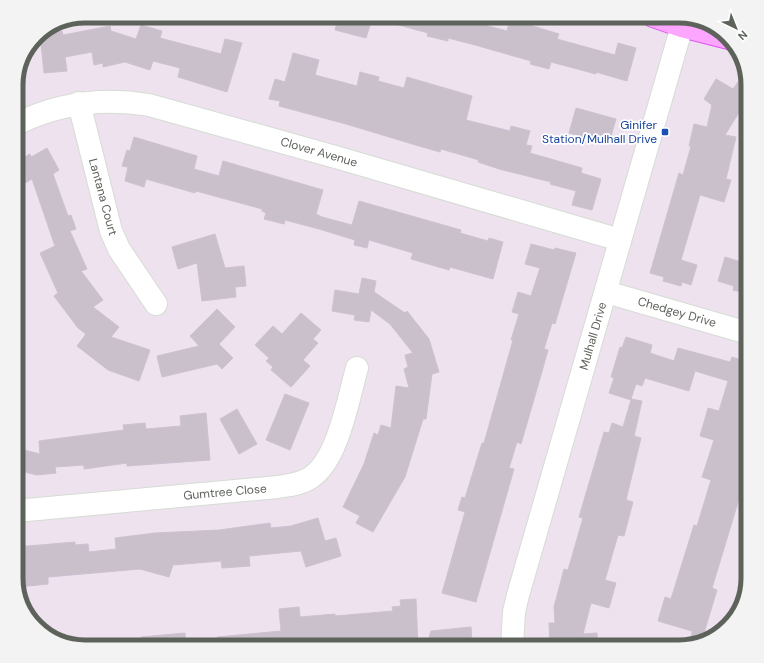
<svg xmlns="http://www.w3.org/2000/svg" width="764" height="663" font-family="'DM Sans',sans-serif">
<rect width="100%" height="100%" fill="#ede2ee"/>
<g fill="#c9c0cc" stroke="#cfc0d3">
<polygon points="339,16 373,16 366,38 335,30"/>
<polygon points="382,16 483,16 481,24 507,31 510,19 559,34 557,39 615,55 618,43 636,48 627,81 596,72 596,74 551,62 549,69 530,64 531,61 475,45 448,38 448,41 427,36 428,33 381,20"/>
<polygon points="141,25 162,31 160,38 221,54 225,39 242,43 227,92 178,77 180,68 153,61 150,70 125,62 103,67 103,63 94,65 92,52 65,57 67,71 44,73 40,34 62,31 63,35 110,26 111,31 136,39"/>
<polygon points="293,53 319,60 315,75 357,86 360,72 379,77 378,81 404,88 407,77 472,96 466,120 510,131 511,126 530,131 526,145 532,146 530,153 582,168 581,173 601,179 592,210 572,205 576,191 550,184 551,182 499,169 478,162 479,160 441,149 440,152 419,146 346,124 279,106 280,101 269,99 275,79 285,82"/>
<polygon points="716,79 733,89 738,82 748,88 748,98 725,135 736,137 726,179 731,180 724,202 700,195 681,260 697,265 691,285 682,282 681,286 663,281 664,277 650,273 679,173 683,175 691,146 689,146 694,124 707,127 712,105 704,99"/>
<polygon points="576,108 616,119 610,140 593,135 591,139 569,133"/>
<polygon points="134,137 197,156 194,169 219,176 223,161 323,190 316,214 322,217 352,225 359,201 461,230 460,233 488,241 489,238 503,242 493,279 450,267 449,270 411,259 413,253 369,240 367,248 354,245 355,240 319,229 285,220 284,224 264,219 266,213 262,211 262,209 196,191 195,193 146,179 144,187 125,181 128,167 122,166 127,150 130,151"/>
<polygon points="47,148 59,170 53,174 68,216 71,215 76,229 70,231 87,269 81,271 103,300 93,307 119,327 111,337 150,350 139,381 108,370 77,346 86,334 78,328 54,296 58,293 40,253 55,246 32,179 16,188 16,162 30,154 31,157"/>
<polygon points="215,234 225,268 244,266 246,286 235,287 236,297 202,301 197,263 178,269 172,247"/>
<polygon points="531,244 554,250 555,248 576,253 555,324 552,323 544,349 548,350 539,382 521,444 517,442 509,468 514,469 476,602 442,593 465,512 458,510 462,497 465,498 482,443 484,443 513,340 511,340 519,314 512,312 518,292 531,296 540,268 525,264"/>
<polygon points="744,251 748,251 748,290 746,290 745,293 733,290 734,286 718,281 725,257 741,262"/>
<polygon points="362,278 376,281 374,292 405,313 407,311 429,339 439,372 432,374 426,419 423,419 405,477 373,532 356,523 360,516 343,507 364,464 374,433 378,435 381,425 391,428 396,386 409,388 404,369 408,367 405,355 413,353 390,324 371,310 369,322 354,320 355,315 332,311 335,290 359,294"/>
<polygon points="217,309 235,327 219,344 233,358 222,369 217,364 162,377 157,356 199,346 190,336"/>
<polygon points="301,313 321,330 313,339 318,343 303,360 310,366 291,387 271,370 273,367 266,361 269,358 255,345 273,326 282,334"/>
<polygon points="626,337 652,345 650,353 674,361 678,348 730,362 732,357 748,362 748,480 745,490 742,489 726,542 712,588 717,590 701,643 691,645 692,631 658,621 665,597 671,599 694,525 697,526 711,480 702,477 714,440 700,436 708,408 719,411 728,381 695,371 689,391 645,378 642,386 636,384 631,399 642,401 634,436 641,438 626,500 633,502 624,536 618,535 605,580 616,583 609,608 591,603 583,634 597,633 598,647 550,647 549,623 555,623 554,607 564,569 568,570 583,518 579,517 604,432 609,433 612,423 623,427 631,400 609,393 614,378 611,377 620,347 622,348"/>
<polygon points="285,394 309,403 290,450 266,440"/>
<polygon points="237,409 257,444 239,454 220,419"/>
<polygon points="206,413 210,460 127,466 127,463 84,469 84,465 55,467 56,473 37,475 16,470 16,448 40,454 39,441 124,430 123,425 145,423 146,429 181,426 180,416"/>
<polygon points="318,518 325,541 336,538 341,556 306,567 301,551 249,556 250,566 222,568 221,561 173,565 169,577 140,569 48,577 48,584 18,587 16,583 16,547 75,542 75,545 88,544 89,552 116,549 115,538 155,533 219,530 270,523 271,528 291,526"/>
<polygon points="416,599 418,647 218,647 217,637 281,631 279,609 299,607 300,617 335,614 335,616 393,611 392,607 401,606 400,600"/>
<polygon points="471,627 472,642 468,643 469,647 426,647 431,631"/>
<polygon points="185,633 186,647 141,647 141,637"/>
</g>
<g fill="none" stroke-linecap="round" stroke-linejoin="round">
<defs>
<g id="minor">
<polyline points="79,103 111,231 119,249 156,304"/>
<path d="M16,124C59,103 102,97 149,105L339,158L620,240"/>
<polyline points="606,292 748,333"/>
<path d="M16,511L278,487C289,485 301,484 310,478C338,461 348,399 357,368"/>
<polyline points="512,647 514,612 518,595 682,26"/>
</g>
<polyline id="major" points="653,16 682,26 729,38"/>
</defs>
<use href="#minor" stroke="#d6dcd5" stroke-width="24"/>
<use href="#major" stroke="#df52f6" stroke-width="24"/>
<use href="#minor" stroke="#fff" stroke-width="22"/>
<use href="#major" stroke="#fda6ff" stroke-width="22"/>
</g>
<rect fill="#1a4fb4" stroke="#fff" stroke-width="1.5" x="661" y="128" width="8" height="8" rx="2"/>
<g text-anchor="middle" stroke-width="3.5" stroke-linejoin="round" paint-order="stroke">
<g font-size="12" fill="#164399" stroke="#fff" text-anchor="end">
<text x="657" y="129">Ginifer<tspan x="657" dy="14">Station/Mulhall Drive</tspan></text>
</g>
<g font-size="12" fill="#5d635a" stroke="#fff">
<text transform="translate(319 152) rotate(16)" y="4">Clover Avenue</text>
<text transform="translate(103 197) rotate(75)" y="4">Lantana Court</text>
<text transform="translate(677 312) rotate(16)" y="4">Chedgey Drive</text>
<text transform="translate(593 336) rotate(-74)" y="4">Mulhall Drive</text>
<text transform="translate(225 492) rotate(-5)" y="4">Gumtree Close</text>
</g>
</g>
<path d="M0 0H764V663H0ZM85 23H679A62 62 0 0 1 741 85V578A62 62 0 0 1 679 640H85A62 62 0 0 1 23 578V85A62 62 0 0 1 85 23Z" fill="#f2f3f2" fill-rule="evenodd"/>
<path fill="none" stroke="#5d635a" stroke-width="5" d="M85 23H679A62 62 0 0 1 741 85V578A62 62 0 0 1 679 640H85A62 62 0 0 1 23 578V85A62 62 0 0 1 85 23Z"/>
<g transform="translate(736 28) rotate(137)" stroke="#ffffff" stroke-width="3" paint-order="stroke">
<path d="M0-3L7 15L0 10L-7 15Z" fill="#5d635a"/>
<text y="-6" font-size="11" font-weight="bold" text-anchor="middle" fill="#5d635a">N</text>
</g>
</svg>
